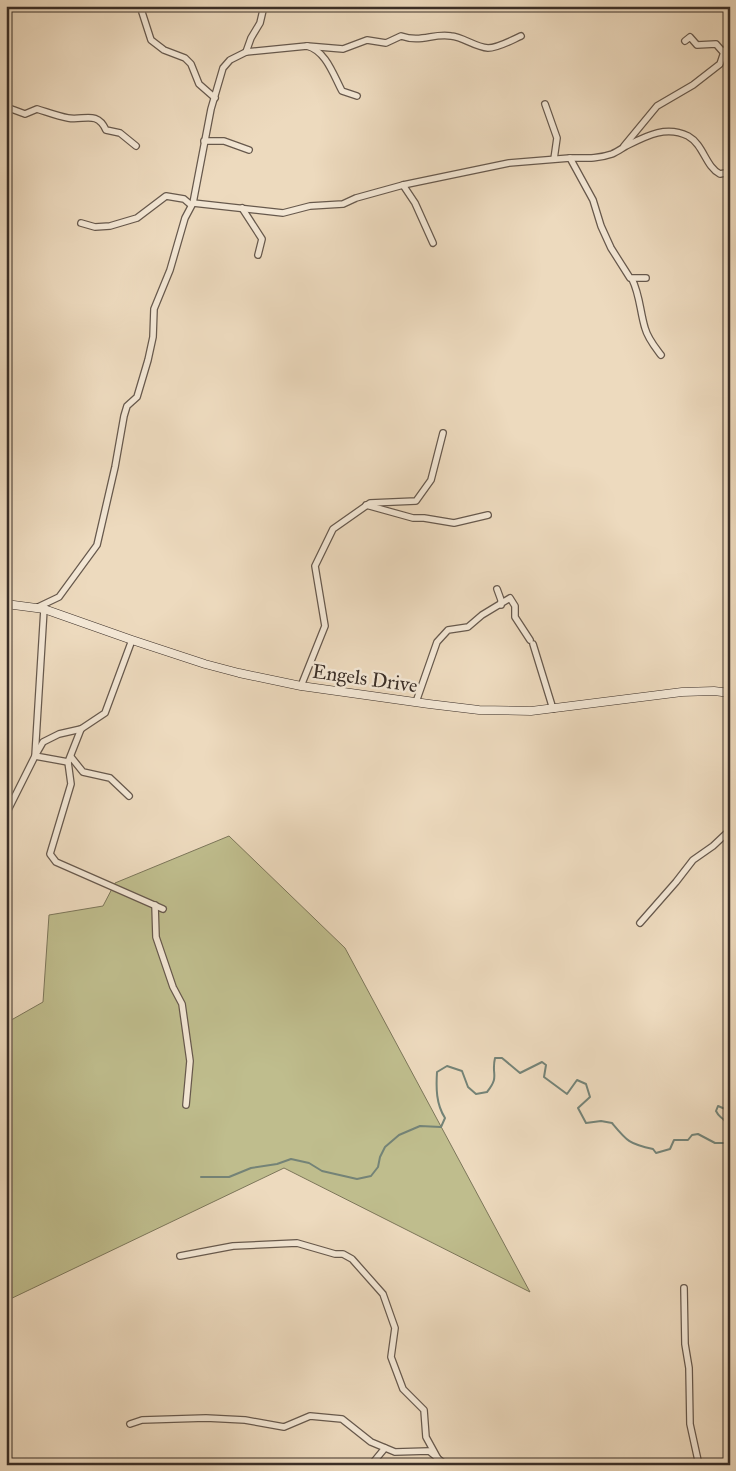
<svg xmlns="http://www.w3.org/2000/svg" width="736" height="1471" font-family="'IM FELL Great Primer',serif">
<rect width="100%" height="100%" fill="#eddabe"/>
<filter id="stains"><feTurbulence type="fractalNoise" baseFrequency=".004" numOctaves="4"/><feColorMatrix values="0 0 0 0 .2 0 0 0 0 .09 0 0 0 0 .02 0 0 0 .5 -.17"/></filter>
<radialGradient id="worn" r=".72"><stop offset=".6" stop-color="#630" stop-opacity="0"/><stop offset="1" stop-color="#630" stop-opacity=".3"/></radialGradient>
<polygon fill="#bfbd8d" stroke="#7c765a" points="229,836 345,948 530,1292 284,1168 6,1301 6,1023 43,1002 49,915 103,906 115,883"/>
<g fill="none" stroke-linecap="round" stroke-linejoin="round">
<path stroke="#748377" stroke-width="2" d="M201,1177H229L251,1168L277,1164L291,1159L309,1163L322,1171L357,1179L371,1176L378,1167L380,1157L385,1147L399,1135L420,1126L441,1127L445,1118C436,1104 436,1088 437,1072L447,1066L462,1071L468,1087L476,1094L487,1092C500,1076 491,1075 495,1058H502L520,1073L542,1062L546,1065L544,1077L567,1094L577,1080L586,1084L590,1097L578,1108L586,1123L601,1121L612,1123C627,1141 629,1144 653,1149L656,1153L670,1149L674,1140H688L692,1135L698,1134L715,1143H727C729,1136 731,1126 724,1120C720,1116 719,1117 716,1111L718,1106L730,1111"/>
<defs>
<g id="street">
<polyline points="140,6 151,40 164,50 185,58 191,64 199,84 215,98"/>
<polyline points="685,41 690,37 697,45 716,44 730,60"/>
<path d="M307,46L343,49L367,40L386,43L401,36C421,43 433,33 451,36C463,37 475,47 488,48C498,48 512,40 521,36"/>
<path d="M246,52L307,46C326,51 333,74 342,91L357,96"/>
<polyline points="545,104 557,138 554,159"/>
<path d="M6,107L25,114L37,109C47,112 57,116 68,118C83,121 97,110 106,130L120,133L136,146"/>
<polyline points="204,141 224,141 249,150"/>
<polyline points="624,146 657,106 693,85 720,64 724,52 730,44"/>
<path d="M570,158C584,158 598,159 612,154C617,152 621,149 626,146C646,136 666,125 688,136C704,145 705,166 720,174L730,172"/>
<polyline points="403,185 415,203 433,243"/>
<polyline points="193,203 283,213 310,206 343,204 356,198 403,185 509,163 570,158 593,200 601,226 611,248 630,278 646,278"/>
<polyline points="242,208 262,239 258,255"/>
<polyline points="81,223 95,227 110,226 137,218 166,196 184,199 191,205"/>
<path d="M632,279C640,295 640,312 645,328C648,339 655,347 661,355"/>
<polyline points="366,505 413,518 424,518 454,523 488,515"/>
<polyline points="497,589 501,600 501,605"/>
<polyline points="38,607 59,597 97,545 115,467 124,416 127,406 137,397 148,360 153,337 154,309 170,270 185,218 193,203 211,109 223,68 230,60 246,52 251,38 260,23 264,6"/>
<polyline points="533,644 553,709"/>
<polyline points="301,686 325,626 315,566 333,529 370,503 416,501 431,480 443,433"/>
<polyline points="416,702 437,642 448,630 468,627 482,615 510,598 515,606 515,617 530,640"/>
<polyline points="81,729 68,762 71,784 50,854 56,862 163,909"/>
<polyline points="71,757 83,772 110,778 129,796"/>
<polyline points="68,762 35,756 43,742 59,734 81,729 105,713 132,640"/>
<polyline points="6,814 35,756 44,609"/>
<polyline points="155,905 156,937 173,987 182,1004 190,1061 186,1105"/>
<polyline points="640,923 676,882 693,860 713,846 730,830"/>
<polyline points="180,1256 233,1246 297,1243 335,1254 343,1254 352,1259 383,1294 395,1328 391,1357 403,1389 424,1410 426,1437 437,1457"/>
<polyline points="684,1288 685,1344 689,1368 690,1424 699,1465"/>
<polyline points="130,1424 142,1420 206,1418 245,1420 284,1427 310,1416 342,1419 371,1442 395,1452 429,1451 446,1465"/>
<polyline points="371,1465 385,1448"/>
</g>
<polyline id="secondary" points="6,604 44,609 132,640 205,664 239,673 301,686 429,704 479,710 531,711 682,692 714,691 730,693"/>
</defs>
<use href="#street" stroke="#67594d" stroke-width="8"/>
<use href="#secondary" stroke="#3a2e27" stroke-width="9"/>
<use href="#street" stroke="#f3e7d5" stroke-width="5.5"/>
<use href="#secondary" stroke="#f3e7d5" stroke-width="8"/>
</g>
<g text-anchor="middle" stroke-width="5" stroke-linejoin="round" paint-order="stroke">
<g font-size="20" fill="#3a2e27" stroke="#f3e7d5">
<text transform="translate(365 678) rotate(8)" y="7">Engels Drive</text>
</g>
</g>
<rect width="736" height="1471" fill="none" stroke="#eddabe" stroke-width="25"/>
<rect x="8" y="8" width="721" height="1456" fill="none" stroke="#3a2e27" stroke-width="2.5"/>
<rect x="12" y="12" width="711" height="1446" fill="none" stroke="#3a2e27"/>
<rect width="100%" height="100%" filter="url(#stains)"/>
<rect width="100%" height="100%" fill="url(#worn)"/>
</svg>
